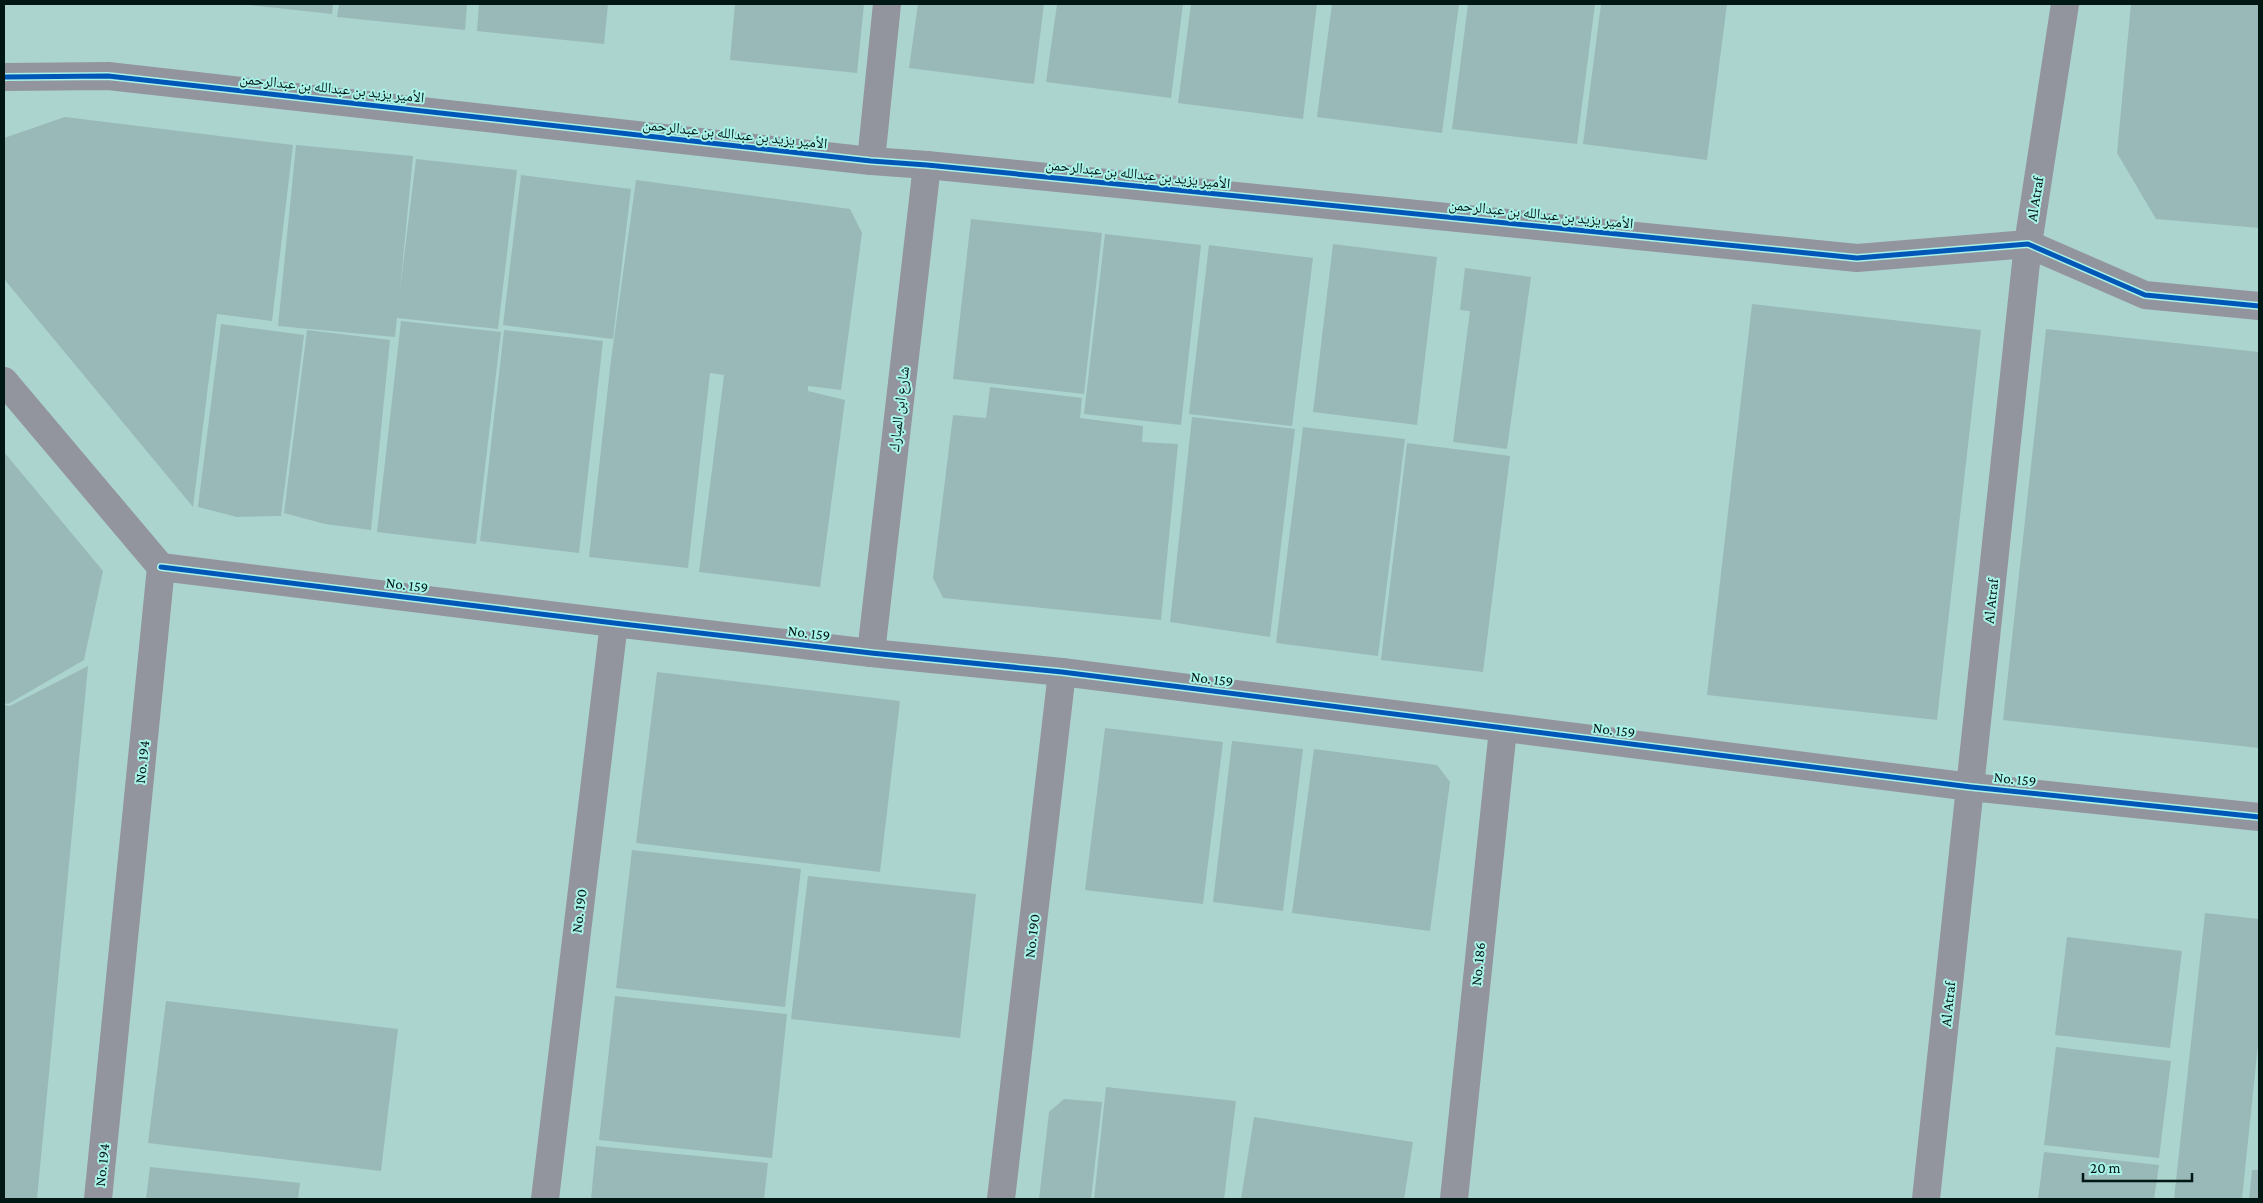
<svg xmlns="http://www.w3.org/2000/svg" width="2263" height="1203" font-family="'Crimson Pro','Noto Naskh Arabic',serif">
<rect width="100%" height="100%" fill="#acd4ce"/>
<g fill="#99b9b8">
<polygon points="241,4 333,4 332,14"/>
<polygon points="339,4 467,4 465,30 337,17"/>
<polygon points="479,4 608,4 604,44 477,31"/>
<polygon points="735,4 864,4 857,73 730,60"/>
<polygon points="918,4 1044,4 1034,84 909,68"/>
<polygon points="1057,4 1183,4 1171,98 1046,82"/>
<polygon points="1191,4 1317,4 1303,119 1178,103"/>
<polygon points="1332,4 1459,4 1442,133 1317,117"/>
<polygon points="1468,4 1595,4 1577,144 1452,129"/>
<polygon points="1601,4 1727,4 1707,160 1583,144"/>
<polygon points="2131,4 2259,4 2259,228 2156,219 2117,153"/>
<polygon points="65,117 293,145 272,321 217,314 193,507 4,279 4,138"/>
<polygon points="296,145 413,156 400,290 416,159 517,170 498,329 397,318 395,337 278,326"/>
<polygon points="521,175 631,189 613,339 503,325"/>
<polygon points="636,180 850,209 862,233 841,390 808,386 808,391 845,400 820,587 699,572 724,375 710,373 688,568 589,557 611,360"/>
<polygon points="971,219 1102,233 1084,394 953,379"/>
<polygon points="1105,234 1201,245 1181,425 1084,414"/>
<polygon points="1333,244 1437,257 1417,425 1313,412"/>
<polygon points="1209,245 1313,258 1292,426 1189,414"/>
<polygon points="1465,268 1531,277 1507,449 1453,442 1470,311 1460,310"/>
<polygon points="1752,304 1981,330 1937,720 1707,695"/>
<polygon points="401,321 501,332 476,544 377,532"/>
<polygon points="221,324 304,335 281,516 237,517 198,507"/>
<polygon points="2046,329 2259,352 2259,748 2003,720"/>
<polygon points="307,330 390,340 371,530 325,524 284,513"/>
<polygon points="504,330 603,341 579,553 480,541"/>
<polygon points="990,387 1082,398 1080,418 1143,426 1142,442 1178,444 1161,620 943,598 933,578 953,415 986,418"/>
<polygon points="1192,417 1295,429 1270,637 1170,622"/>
<polygon points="1303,427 1405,439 1378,656 1276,643"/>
<polygon points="1407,443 1510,456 1483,672 1381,660"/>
<polygon points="4,452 103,571 84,660 8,704 4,703"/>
<polygon points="88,666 37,1199 4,1199 4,705 10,706"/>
<polygon points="657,672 900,701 880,872 636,843"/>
<polygon points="1105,728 1223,742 1203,904 1085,890"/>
<polygon points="1232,741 1303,749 1283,911 1213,902"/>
<polygon points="1314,749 1437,765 1450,782 1430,931 1292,913"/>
<polygon points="632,850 801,869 785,1007 616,988"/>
<polygon points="808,876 976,894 960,1038 791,1019"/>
<polygon points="2205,913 2259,919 2259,1035 2242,1199 2174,1199"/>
<polygon points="2067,937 2182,951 2170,1048 2055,1035"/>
<polygon points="615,996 787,1014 772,1158 599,1140"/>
<polygon points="166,1001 398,1029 381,1171 148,1143"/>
<polygon points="2056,1047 2171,1061 2159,1158 2044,1145"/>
<polygon points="1106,1087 1236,1101 1224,1199 1094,1199"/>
<polygon points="1064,1099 1102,1102 1091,1199 1039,1199 1049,1112"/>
<polygon points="1254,1117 1413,1142 1404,1199 1241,1199"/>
<polygon points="596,1146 768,1163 764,1199 591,1199"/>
<polygon points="2044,1152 2159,1165 2154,1199 2038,1199"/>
<polygon points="150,1167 300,1183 298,1199 146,1199"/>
<polygon points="2252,1170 2259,1170 2259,1199 2249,1199"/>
</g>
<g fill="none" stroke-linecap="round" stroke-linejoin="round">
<g stroke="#93959e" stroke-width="28">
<polyline points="4,77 108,76 871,161 927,165 1857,258 2028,244 2145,295 2259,306"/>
<polyline points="871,161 887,4"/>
<polyline points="4,381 161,567 98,1199"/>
<polyline points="161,567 614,623 871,653 1062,672 1971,787 2259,817"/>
<polyline points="871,653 927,165"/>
<polyline points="545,1199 614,623"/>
<polyline points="1001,1199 1062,672"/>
<polyline points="1454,1199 1503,729"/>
<polyline points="1926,1199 2028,244 2065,4"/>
</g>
<defs>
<g id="cycleway">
<polyline points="4,77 108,76 871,161 927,165 1857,258 2028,244 2145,295 2259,306"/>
<polyline points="161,567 614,623 871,653 1062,672 1971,787 2259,817"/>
</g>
</defs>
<use href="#cycleway" stroke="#a9f2e7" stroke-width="8"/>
<use href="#cycleway" stroke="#0057b8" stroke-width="5"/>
</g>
<g text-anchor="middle" stroke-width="4" stroke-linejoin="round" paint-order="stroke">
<g font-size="15" fill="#001714" stroke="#a9f2e7">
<text transform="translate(332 88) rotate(6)" y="5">الأمير يزيد بن عبدالله بن عبدالرحمن</text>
<text transform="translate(735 134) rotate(6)" y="5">الأمير يزيد بن عبدالله بن عبدالرحمن</text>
<text transform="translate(1138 174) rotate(6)" y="5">الأمير يزيد بن عبدالله بن عبدالرحمن</text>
<text transform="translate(2035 199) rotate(-81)" y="5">Al Atraf</text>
<text transform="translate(1541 214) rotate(6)" y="5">الأمير يزيد بن عبدالله بن عبدالرحمن</text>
<text transform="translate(899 409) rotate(-83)" y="5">شارع ابن المبارك</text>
<text transform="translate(407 585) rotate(7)" y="5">No. 159</text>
<text transform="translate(1991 601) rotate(-84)" y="5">Al Atraf</text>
<text transform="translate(809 633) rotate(7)" y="5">No. 159</text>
<text transform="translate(1212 679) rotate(7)" y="5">No. 159</text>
<text transform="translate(1614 730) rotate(7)" y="5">No. 159</text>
<text transform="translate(142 762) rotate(-84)" y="5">No. 194</text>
<text transform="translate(2015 779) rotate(6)" y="5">No. 159</text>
<text transform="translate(579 911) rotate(-83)" y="5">No. 190</text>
<text transform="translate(1032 936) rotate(-83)" y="5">No. 190</text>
<text transform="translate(1478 964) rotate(-84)" y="5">No. 186</text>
<text transform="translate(1948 1004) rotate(-84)" y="5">Al Atraf</text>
<text transform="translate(102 1165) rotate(-84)" y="5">No. 194</text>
</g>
</g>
<rect width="2263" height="1203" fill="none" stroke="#001714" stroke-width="10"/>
<path d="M2083 1173v8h109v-8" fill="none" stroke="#001714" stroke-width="2.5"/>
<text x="2090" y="1173" font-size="15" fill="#001714" stroke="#a9f2e7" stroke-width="4" paint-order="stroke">20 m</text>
</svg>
